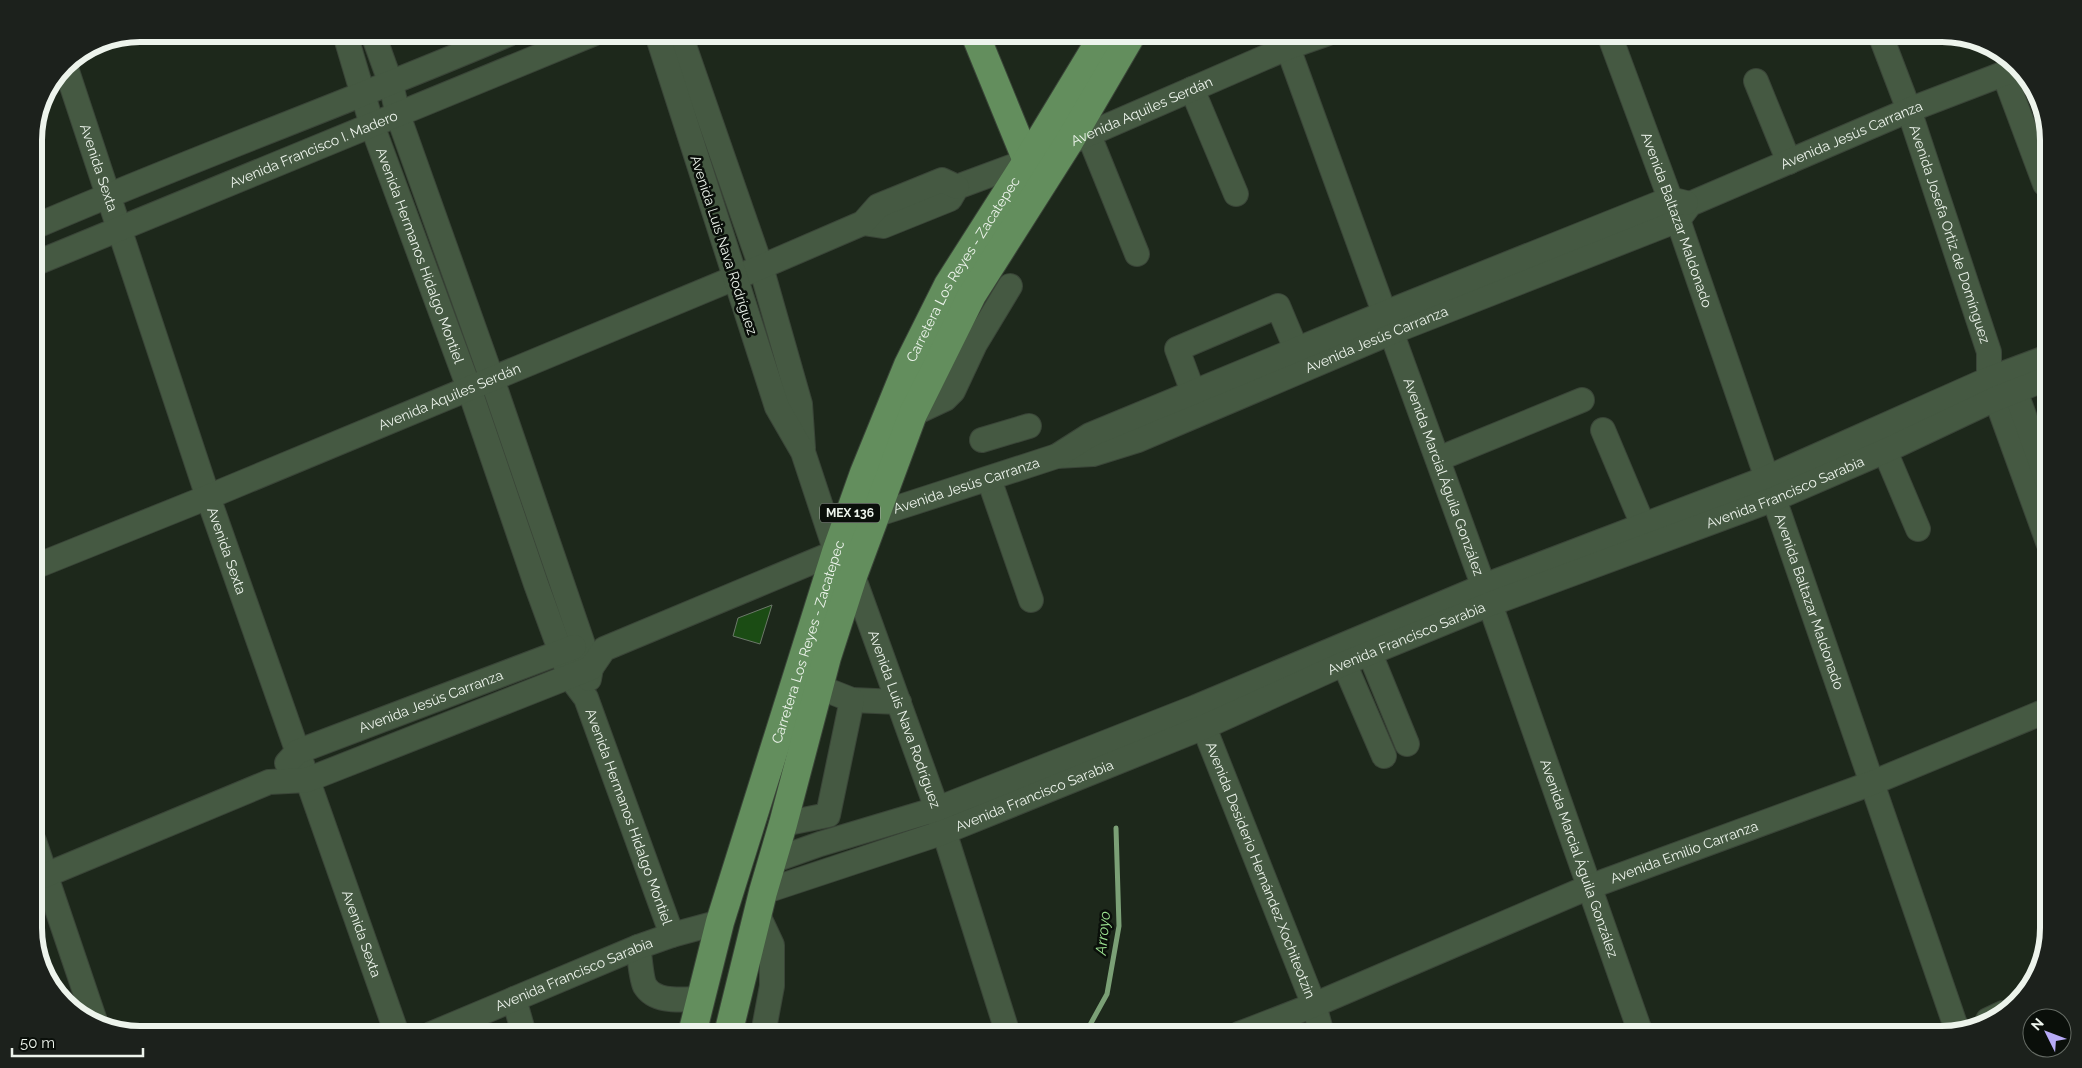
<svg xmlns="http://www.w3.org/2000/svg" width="2082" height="1068" font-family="Raleway,sans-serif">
<rect width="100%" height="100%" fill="#1d281b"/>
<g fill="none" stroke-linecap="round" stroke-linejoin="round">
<polyline stroke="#7ba076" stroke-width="5" points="1085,1034 1107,994 1119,926 1116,828"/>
</g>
<polygon fill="#1b4c14" stroke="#6c786a" points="772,605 760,644 733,636 738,618"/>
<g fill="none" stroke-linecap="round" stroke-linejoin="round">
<defs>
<g id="minor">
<path id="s1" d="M345,34L372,125L469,388L536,584L570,677L586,698L672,935"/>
<polyline points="373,34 391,84 398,115 492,379 591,668 589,679"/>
<polyline points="680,34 761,267 800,404 803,448"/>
<path id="s2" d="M1283,34L1490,604L1641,1034"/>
<path id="s3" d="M1609,34L1678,220L1957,1030"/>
<path id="s4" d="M1880,34L1909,110L1989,352V379L2048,542"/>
<path id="s5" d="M65,65L208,497L397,1034"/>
<polyline points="2004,74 2045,184"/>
<polyline points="1756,81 1789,162"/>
<polyline points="1192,89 1236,194"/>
<polyline points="1088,133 1137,254"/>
<path id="s6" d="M863,223L883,226L950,199L957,187L1027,161L1289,47L1326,34"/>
<path d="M34,227C191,159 352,101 509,34"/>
<path id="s7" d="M34,264L593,34"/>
<polyline points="2010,376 2048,483"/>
<polyline points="1193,392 1177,349 1278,306 1296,349"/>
<polyline points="913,414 945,399 953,391 975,344 1010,286"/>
<polyline points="1603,430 1643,525"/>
<polyline points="982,440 1029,426"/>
<polyline points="1885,451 1918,529"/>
<path id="s8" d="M1057,456L1093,454L1138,440L1392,332L1678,220L1690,204L1909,110L2016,69"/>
<polyline points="1438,459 1582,400"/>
<polyline points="989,479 1031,600"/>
<path id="s9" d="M875,515L1057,456L1090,435L1385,313L1670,199L1686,203"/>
<path id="s10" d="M34,567L208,497L761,267L863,223L878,206L942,180L957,187"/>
<path id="s11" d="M853,576L937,809L1008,1034"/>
<polyline points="1364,639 1407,744"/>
<polyline points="1338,649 1384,756"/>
<polyline points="852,700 899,702"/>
<path id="s12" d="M1198,712L1314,1005L1322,1034"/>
<path id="s13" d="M287,763L297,752L574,647"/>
<polyline points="783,824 828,815 852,700 819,687"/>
<polyline points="34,841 96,1024"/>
<polyline points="772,861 820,844 937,809 1196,707 1484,586 1767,478 1989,379 2048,357"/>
<polyline points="34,880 269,782 307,780 591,668 604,649 836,552 803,452 777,407 657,34"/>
<path id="s14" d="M763,892L944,832L1204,727L1343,664L1490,604L1774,499L1885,451L1995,399L2048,378"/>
<polyline points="758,915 772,945 772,986 763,1034"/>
<path d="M638,947C640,957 641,979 645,986C656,1004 684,999 701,999"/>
<polyline points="514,999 524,1034"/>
<polyline points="1988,1020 2003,1013"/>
<path id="s15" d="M431,1034L638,947L672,935L720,922"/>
<path id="s16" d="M1239,1034L1314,1005L1589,887L1872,783L2048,710"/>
</g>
<g id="major">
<polyline points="975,34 1027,161"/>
<path id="s17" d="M692,1034L720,922L836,552L864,473L908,365L948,285L1027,161L1104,34"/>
<polyline points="728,1034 763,892 783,824 827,657 853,576 913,414 972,295 1069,142 1132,34"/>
</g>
</defs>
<use href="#minor" stroke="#3a4538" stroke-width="26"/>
<use href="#major" stroke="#3a4538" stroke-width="30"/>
<use href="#minor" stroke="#455942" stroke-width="24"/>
<use href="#major" stroke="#638e5d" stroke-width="28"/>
</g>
<g text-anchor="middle" stroke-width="5" stroke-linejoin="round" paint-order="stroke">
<rect fill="#0a0f0a" stroke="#a9afa8" stroke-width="1" x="820" y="503.5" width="60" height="19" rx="4"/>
<g font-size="12" font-weight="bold" fill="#edf4ec">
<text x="850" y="517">MEX 136</text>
</g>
<g font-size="14" fill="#edf4ec" stroke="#0a0f0a">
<text dy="5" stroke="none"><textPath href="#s6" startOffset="306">Avenida Aquiles Serdán</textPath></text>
<text dy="5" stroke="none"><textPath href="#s8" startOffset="862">Avenida Jesús Carranza</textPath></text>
<text dy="5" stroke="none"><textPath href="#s7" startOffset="302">Avenida Francisco I. Madero</textPath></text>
<text dy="5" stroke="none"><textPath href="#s5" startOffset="108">Avenida Sexta</textPath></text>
<text dy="5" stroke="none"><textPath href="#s3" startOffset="198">Avenida Baltazar Maldonado</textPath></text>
<text dy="5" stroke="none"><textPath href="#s4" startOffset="212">Avenida Josefa Ortiz de Domínguez</textPath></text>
<text transform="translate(724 245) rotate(72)" y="5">Avenida Luis Nava Rodríguez</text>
<text dy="5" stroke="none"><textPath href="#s1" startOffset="234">Avenida Hermanos Hidalgo Montiel</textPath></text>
<text dy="5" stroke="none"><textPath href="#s17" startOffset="814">Carretera Los Reyes - Zacatepec</textPath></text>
<text dy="5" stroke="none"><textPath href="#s8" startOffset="342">Avenida Jesús Carranza</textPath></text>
<text dy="5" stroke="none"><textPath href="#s10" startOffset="449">Avenida Aquiles Serdán</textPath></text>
<text dy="5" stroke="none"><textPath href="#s2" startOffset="471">Avenida Marcial Águila González</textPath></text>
<text dy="5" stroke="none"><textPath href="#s9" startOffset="96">Avenida Jesús Carranza</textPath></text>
<text dy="5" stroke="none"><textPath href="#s14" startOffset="1098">Avenida Francisco Sarabia</textPath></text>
<text dy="5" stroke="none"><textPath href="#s5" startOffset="512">Avenida Sexta</textPath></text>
<text dy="5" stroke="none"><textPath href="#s3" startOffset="602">Avenida Baltazar Maldonado</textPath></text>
<text dy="5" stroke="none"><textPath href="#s14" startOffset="692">Avenida Francisco Sarabia</textPath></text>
<text dy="5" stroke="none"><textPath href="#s17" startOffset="409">Carretera Los Reyes - Zacatepec</textPath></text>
<text dy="5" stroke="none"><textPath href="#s13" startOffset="158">Avenida Jesús Carranza</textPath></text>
<text dy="5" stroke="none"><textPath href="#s11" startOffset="152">Avenida Luis Nava Rodríguez</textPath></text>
<text dy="5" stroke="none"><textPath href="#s14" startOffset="288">Avenida Francisco Sarabia</textPath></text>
<text dy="5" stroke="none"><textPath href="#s1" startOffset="834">Avenida Hermanos Hidalgo Montiel</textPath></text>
<text dy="5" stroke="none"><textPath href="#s16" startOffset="481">Avenida Emilio Carranza</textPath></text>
<text dy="5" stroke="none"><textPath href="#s2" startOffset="876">Avenida Marcial Águila González</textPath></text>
<text dy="5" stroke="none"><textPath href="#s12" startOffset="170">Avenida Desiderio Hernández Xochiteotzin</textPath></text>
<text dy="5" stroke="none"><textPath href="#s5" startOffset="918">Avenida Sexta</textPath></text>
<text dy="5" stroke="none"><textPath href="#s15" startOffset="155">Avenida Francisco Sarabia</textPath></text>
</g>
<g font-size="15" font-style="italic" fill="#9ce291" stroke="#0a0f0a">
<text transform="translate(1103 933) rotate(-84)" y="5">Arroyo</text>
</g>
</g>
<path d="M0 0H2082V1068H0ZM140 42H1942A98 98 0 0 1 2040 140V928A98 98 0 0 1 1942 1026H140A98 98 0 0 1 42 928V140A98 98 0 0 1 140 42Z" fill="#1c211c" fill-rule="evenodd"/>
<path fill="none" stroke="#edf4ec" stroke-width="6" d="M140 42H1942A98 98 0 0 1 2040 140V928A98 98 0 0 1 1942 1026H140A98 98 0 0 1 42 928V140A98 98 0 0 1 140 42Z"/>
<g transform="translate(2047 1033) rotate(312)"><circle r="24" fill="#0a0f0a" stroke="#656b64"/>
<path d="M0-4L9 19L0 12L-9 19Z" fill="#b8abf7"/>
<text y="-8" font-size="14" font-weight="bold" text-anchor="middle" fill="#edf4ec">N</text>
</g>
<path d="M12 1048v8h131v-8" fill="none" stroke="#edf4ec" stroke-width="2.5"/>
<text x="20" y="1048" font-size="15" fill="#edf4ec" stroke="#0a0f0a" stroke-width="4" paint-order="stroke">50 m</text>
</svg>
